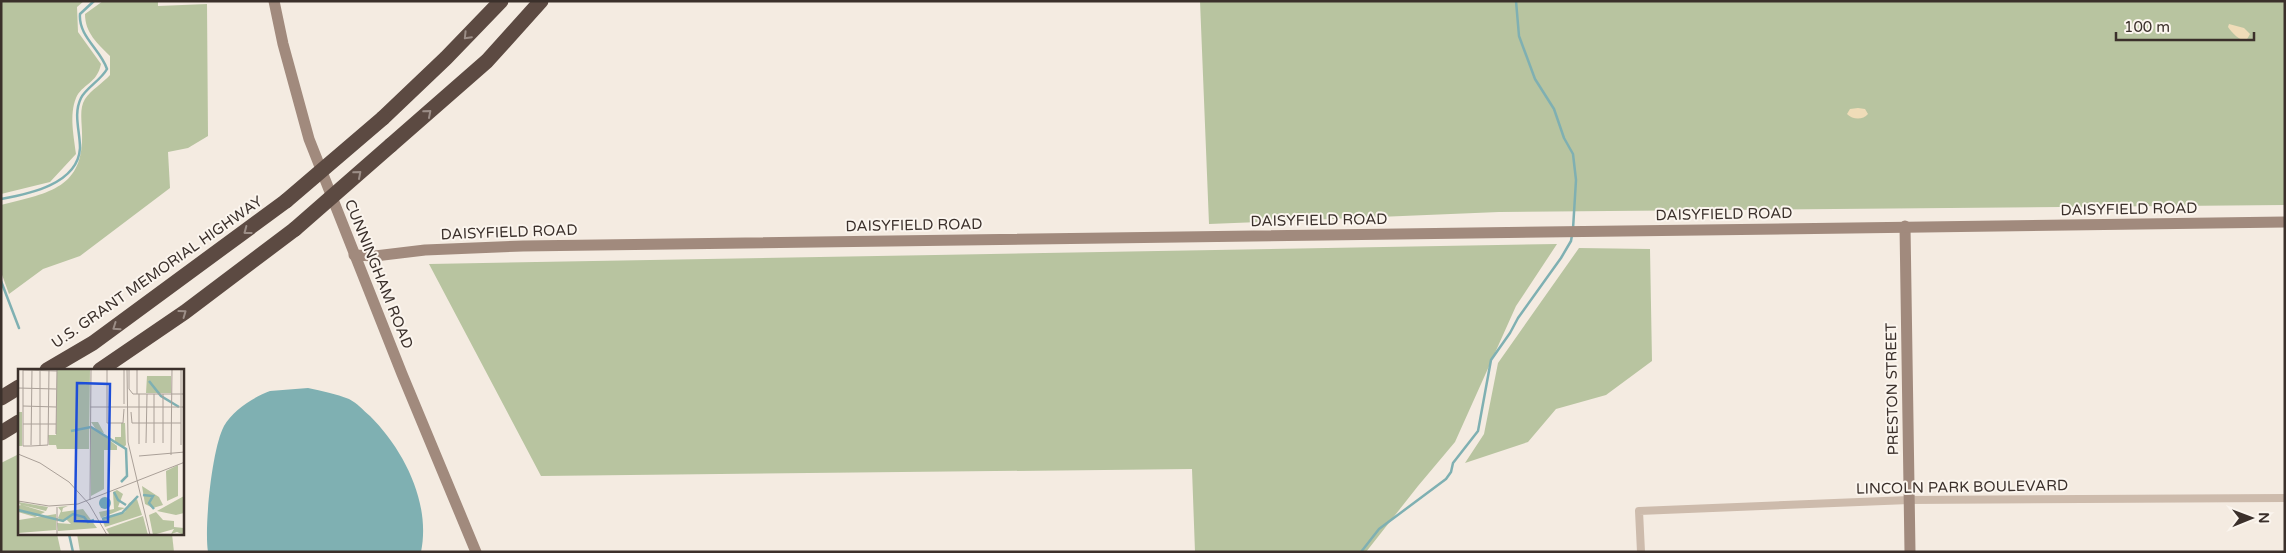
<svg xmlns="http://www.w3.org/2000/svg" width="2286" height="553" font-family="'Varela Round',sans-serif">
<rect width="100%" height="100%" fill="#f4ebe1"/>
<g fill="#b8c4a0">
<path d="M1,1H84L77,7L78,32L101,64C97,84 82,84 76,98C69,115 74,137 76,154L50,182L1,194Z"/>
<path d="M103,1H158V6L207,4L208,136L188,148L168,152L170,188L80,256L43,269L9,294L1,272V205C46,193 84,190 82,133C82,123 79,108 85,99C91,90 103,83 110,75V56C98,44 85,33 85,14Z"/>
<polygon points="1200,1 2285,1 2285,205 1499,212 1209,224"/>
<polygon points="1557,244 1516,306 1455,442 1418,486 1366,552 1195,552 1192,469 541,476 429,264"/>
<polygon points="1579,248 1650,249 1652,361 1606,395 1556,409 1528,442 1465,463 1484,434 1498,363"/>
<polygon points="19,454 19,534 57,534 61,552 1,552 1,463"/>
<polygon points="77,534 172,534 174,552 80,552"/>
</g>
<g fill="#efdcb8">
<path d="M2229,24L2244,28L2250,34L2246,41C2239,40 2232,33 2228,27Z"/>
<path d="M1858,108L1865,109L1868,114C1863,120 1853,120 1847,114L1850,109Z"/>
</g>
<path fill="#7fb0b2" d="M308,388C322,391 336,394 349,399C357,403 363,410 370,416C404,450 431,503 421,552H208C204,527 212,448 224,426C233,410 254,397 270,391Z"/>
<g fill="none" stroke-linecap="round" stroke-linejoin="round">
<g stroke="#7fb0b2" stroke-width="2.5">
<polyline points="1516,1 1519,36 1535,79 1554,109 1564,138 1573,154 1576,180 1573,229"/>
<path d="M1,199C29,194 78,184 80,148C80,131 73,114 81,98C86,88 101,80 107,69C101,50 78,36 80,14L94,1"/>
<polyline points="1,281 19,328"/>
<polyline points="69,534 73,552"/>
<polyline points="1361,552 1379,529 1446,479 1451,472 1453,463 1478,431 1491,360 1510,333 1518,318 1561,258 1571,241 1572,235"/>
</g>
<polyline stroke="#cdbbac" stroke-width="8" points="1641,552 1639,511 1909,500 2285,498"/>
<g stroke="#a18a7d" stroke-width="11">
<polyline points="274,1 283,44 309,139 402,374 476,552"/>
<polyline points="1905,226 1910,552"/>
<polyline points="354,255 375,256 425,250 523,246 2285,222"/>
</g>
<g stroke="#5c4a42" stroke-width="15">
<polyline points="383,118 446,58 501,1"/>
<polyline points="391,145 487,61 541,1"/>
<polyline points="47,370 93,343 286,201"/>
<polyline points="100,370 185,312 295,229"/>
<polyline points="1,398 19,387"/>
<polyline points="1,433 19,422"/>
</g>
<g stroke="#5c4a42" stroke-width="15">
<polyline points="286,201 383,118"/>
<polyline points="295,229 391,145"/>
</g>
</g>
<defs><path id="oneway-chevron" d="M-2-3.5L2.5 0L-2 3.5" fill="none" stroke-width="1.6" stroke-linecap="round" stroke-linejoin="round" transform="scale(1.25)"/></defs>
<g stroke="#9c8e87">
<use href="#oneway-chevron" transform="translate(467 36) rotate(134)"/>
<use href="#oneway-chevron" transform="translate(428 113) rotate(-41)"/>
<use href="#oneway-chevron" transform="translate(358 174) rotate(-41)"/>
<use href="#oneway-chevron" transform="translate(247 231) rotate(143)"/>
<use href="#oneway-chevron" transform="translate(183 313) rotate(-36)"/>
<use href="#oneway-chevron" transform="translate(116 327) rotate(145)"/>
</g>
<g text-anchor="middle" stroke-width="4" stroke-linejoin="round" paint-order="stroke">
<g font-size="15" fill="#3b302b" stroke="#fbf5ee">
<text transform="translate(2129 209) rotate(-1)" y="5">DAISYFIELD ROAD</text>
<text transform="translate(1724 214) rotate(-1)" y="5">DAISYFIELD ROAD</text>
<text transform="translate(1319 220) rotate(-1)" y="5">DAISYFIELD ROAD</text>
<text transform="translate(914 225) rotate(-1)" y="5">DAISYFIELD ROAD</text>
<text transform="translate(509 232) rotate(-2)" y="5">DAISYFIELD ROAD</text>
<text transform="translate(157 272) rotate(-35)" y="5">U.S. GRANT MEMORIAL HIGHWAY</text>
<text transform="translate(379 274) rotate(68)" y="5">CUNNINGHAM ROAD</text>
<text transform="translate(1892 389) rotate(-91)" y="5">PRESTON STREET</text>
<text transform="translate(1962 487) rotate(-1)" y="5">LINCOLN PARK BOULEVARD</text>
</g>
</g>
<g transform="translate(18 369)">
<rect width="166" height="166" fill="#f4ebe1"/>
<path d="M39,0H72L71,80H39L38,76H31L30,66H38ZM129,7H153V24H128ZM0,43H4V77H0ZM73,53H80L86,64L81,63L99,77V81H86V120L73,127V59L79,62ZM103,54H107L108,76L105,79L97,72V68H103ZM160,96V127L149,132L148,102ZM124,117L141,128L145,136L135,139L127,135ZM99,121L105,125L100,138L107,139L83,149L81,143L96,140L95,123ZM166,127V144L158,146L139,142ZM119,130L124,146L87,158L84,150L107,143L111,134ZM0,133L30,138L28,142L4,136L27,143L17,148L0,143V137L3,136ZM50,137L45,139L44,143L65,140L79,159L40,162L39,154L53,155L48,150L45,152L40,149L43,142L40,138ZM138,143L145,151L156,152V158L166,159V166L159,163L153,165L156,160L135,166L131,146ZM38,145V161L0,164L1,151ZM125,147L130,166H92L88,160Z" fill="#b8c4a0"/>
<path d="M81 134a6 6 0 1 1 12 0a6 6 0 1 1-12 0Z" fill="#7fb0b2"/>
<path fill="none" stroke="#7fb0b2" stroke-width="2.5" d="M131,12L143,27L161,38M53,62L73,58L108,80L109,107L103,113M96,123L100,131L108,136M125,126L135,127L131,134L136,140M0,141L45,152L55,145L66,148L70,153L76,151M84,150L104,144L120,127"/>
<path fill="none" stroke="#aaa098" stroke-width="1" d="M5,0V77H13L30,76L31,0M89,0V54H105L106,40M106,0V35M109,0L110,73L132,166M111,0V20L115,25H167M5,1L39,2M0,19L38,20M119,25V0M5,37L38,38M72,38H167M113,43L114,54H163M5,55H38M38,65L39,0M128,74L129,25M136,74V25M145,74V25M121,75V25M13,76L14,0M22,76V0M163,76V0M0,85L22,94L51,113L71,135L89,166M153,86L154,0M121,87L167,83M72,131L73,0M0,132L31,137L60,135L167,93M39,166V138"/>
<path fill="#1d4ed8" fill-opacity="0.15" stroke="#1d4ed8" stroke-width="2.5" d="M59,14L92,15L90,153L57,152Z"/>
<rect width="166" height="166" fill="none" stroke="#3b302b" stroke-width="2.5"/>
</g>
<rect width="2286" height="553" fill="none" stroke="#3b302b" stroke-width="5"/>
<g transform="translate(2251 518) rotate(89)" stroke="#fbf5ee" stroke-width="4" paint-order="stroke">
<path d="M0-4L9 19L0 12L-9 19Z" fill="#3b302b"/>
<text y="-8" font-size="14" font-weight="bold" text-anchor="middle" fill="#3b302b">N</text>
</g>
<path d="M2116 32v8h138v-8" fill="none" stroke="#3b302b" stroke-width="2.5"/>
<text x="2124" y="32" font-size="15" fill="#3b302b" stroke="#fbf5ee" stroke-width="4" paint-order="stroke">100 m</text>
</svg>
